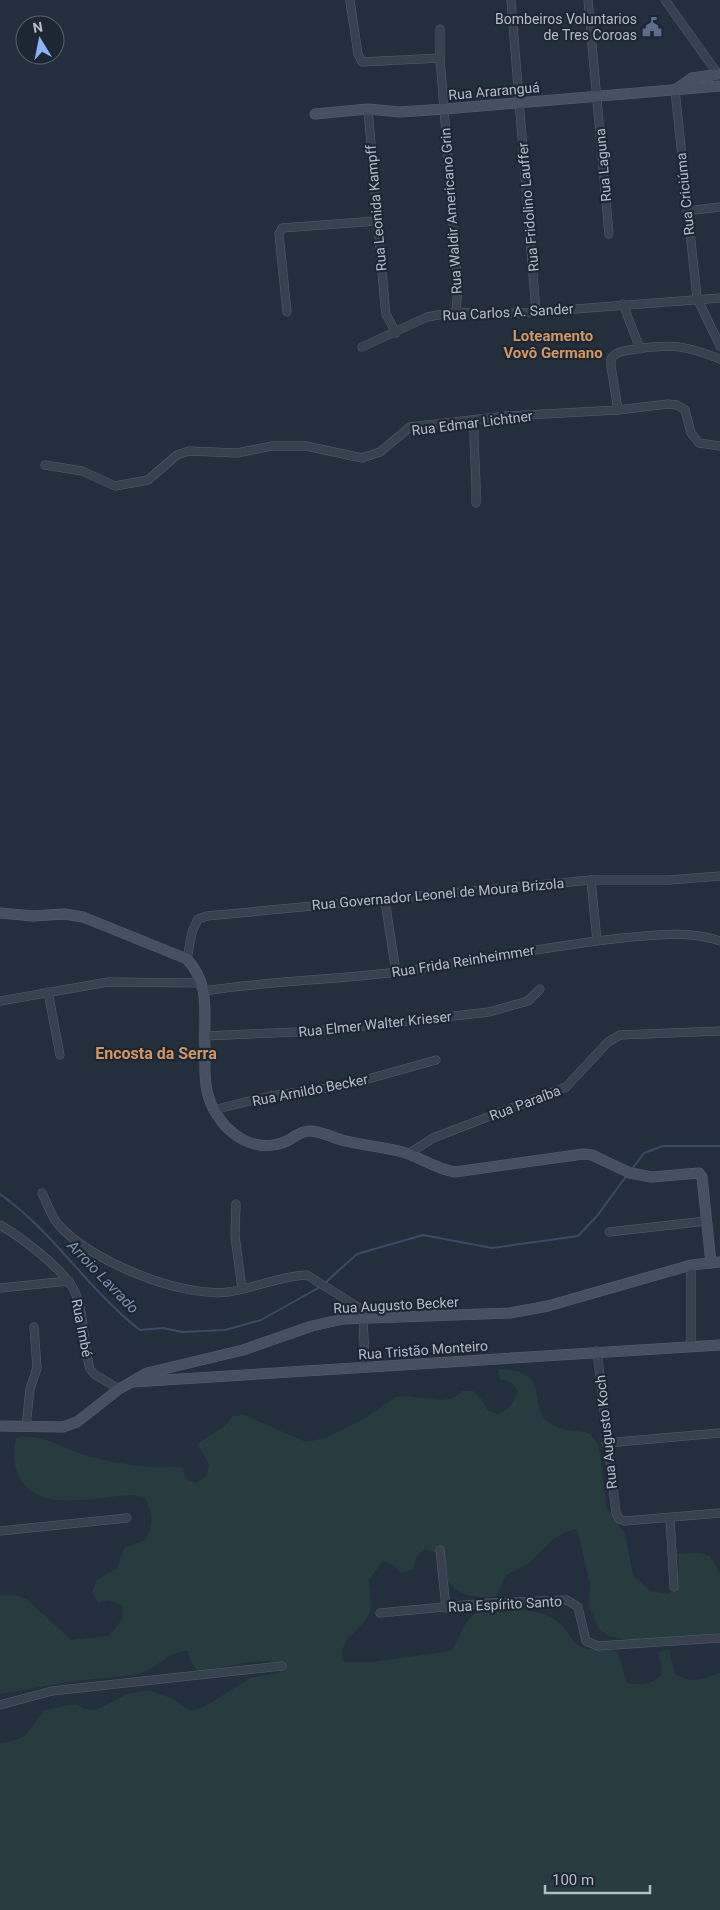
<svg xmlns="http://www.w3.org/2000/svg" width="720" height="1910" font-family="Roboto,sans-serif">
<rect width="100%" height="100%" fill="#242f3e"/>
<path fill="#263c3f" d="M498,1369C553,1370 527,1404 548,1422C561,1432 574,1430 589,1433L597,1443L600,1453L606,1507L625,1534L633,1575L650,1591L669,1594C678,1583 681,1569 677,1554L699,1553L710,1556L720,1574V1632L703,1638L632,1640L608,1636L598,1628L589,1606L590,1583L577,1529L565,1532L554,1539L528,1564L506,1575L496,1596C482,1599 461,1597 451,1585C444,1577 441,1562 436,1552L423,1550L416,1558L413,1569L402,1573L393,1565L383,1561L369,1580C369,1591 374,1606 368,1616C358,1633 338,1639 343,1662H372L451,1651C459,1641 461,1627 470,1618C486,1602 541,1608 557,1621C567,1628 571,1643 583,1648C594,1651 606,1648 617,1651L627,1683C642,1685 650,1686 661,1675V1662L658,1652L669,1649L675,1674C696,1685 700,1679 720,1673V1910H0V1743C31,1739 27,1731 44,1710L76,1704L85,1709L96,1710L127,1694L149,1690L171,1698L190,1711L202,1708L251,1678L279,1673L284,1664C259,1656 225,1667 199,1672L191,1662L188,1651C163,1653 159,1669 137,1674C117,1678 96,1678 76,1681C50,1684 25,1690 0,1694V1595H17L28,1600L71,1640L109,1636L123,1618L122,1606L110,1600L98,1603L92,1592L97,1580L117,1568L124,1548L145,1540C154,1526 153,1512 145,1498L132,1495C97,1496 37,1515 19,1476C13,1464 13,1451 16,1438C38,1432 61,1447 81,1454C101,1460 140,1468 161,1467C170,1467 175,1466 183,1468L186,1479L196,1483L207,1476L209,1464L197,1444L226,1425L233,1416L244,1415L306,1442L326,1438L366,1418L395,1397L405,1396L443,1400L454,1398L462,1391H473L482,1400L487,1410L497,1414C509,1409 514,1403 518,1391L511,1382L500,1379Z"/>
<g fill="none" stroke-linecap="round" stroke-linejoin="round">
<g stroke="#394c67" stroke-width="2">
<polyline points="632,1169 644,1153 663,1146 720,1146"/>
<path d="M0,1194C54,1232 88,1290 140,1330L163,1328L182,1332L225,1330L261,1320L320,1287"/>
<polyline points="325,1283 357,1254 423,1235 492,1248 578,1236 597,1216 627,1175"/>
</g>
<defs>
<g id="street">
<polyline points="511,0 536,312"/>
<polyline points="588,0 609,234"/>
<polyline points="665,0 720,77"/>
<polyline points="350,1 358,54 362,62 440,58"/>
<polyline points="440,29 440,58 458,287 456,312"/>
<polyline points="675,90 697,298 720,346"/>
<polyline points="368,109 385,306 386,314 396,333"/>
<polyline points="687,211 720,207"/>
<polyline points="623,304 640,349"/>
<polyline points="287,312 279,234 282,228 377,221"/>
<polyline points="362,347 427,317 456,312 499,314 536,312 720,298"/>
<path d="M618,410L611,366V359C617,350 626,351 636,349C672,344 685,345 720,359"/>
<path d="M474,420C473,448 477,475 476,503"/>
<polyline points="45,465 82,471 115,486 148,480 177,455 189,451 237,453 272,446 306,446 362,458 380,452 410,427 506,416 618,410 668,404 677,405 685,410 691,433 699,443 720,446"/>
<polyline points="591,880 597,941"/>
<polyline points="385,901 396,972"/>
<polyline points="187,959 192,932 198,919 207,916 591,880 669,880 720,876"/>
<path d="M204,991C268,981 333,980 397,972C472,962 547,946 622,938C656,935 688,930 720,941"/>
<polyline points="48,992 60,1055"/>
<polyline points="0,1001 108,982 202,983"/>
<polyline points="204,1036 321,1031 489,1012 528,1001 540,989"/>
<polyline points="213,1110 270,1096 343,1086 436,1060"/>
<polyline points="408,1154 433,1138 566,1087 608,1042 620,1035 720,1031"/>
<path d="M42,1193C47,1203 51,1216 58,1224C88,1260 181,1298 228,1292C255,1288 280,1276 307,1275L361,1309L363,1314L365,1367"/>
<polyline points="236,1204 235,1236 242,1289"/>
<path d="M0,1225C21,1237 65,1270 75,1292C85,1316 83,1344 90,1369L94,1374L119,1389"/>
<polyline points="609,1232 706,1221"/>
<polyline points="691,1265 691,1347"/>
<polyline points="0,1288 69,1281"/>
<polyline points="597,1351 616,1513 619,1519 625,1521 720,1513"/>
<polyline points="26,1427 30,1389 37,1368 34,1327"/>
<polyline points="606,1443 720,1433"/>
<polyline points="670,1518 674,1587"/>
<polyline points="0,1531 127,1518"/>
<polyline points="440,1550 446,1608"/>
<polyline points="380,1613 487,1603 567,1600 578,1607 586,1641 598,1646 720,1638"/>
<polyline points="0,1705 52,1691 282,1666"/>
</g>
<g id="secondary">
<polyline points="675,90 692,78 720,74"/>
<polyline points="315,114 368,109 400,112 445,109 720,86"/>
<path d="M0,913L33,916L64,914L83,917L187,959C212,987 203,1015 205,1049C205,1063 204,1078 207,1091C214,1123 246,1155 282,1143C295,1138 302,1128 317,1132C327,1134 336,1139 346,1141C366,1146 386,1147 406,1153C423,1159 437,1169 455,1172L583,1154L592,1155L630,1173L652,1177L699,1173L702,1177L711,1263"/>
<polyline points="132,1382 720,1345"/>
<polyline points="0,1426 63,1427 77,1422 119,1389 147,1373 243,1350 312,1326 343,1319 510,1313 548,1306 691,1265 720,1262"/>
</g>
</defs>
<use href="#street" stroke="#565f6c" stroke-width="9"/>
<use href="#secondary" stroke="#565f6c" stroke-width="11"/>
<use href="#street" stroke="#38414e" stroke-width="8"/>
<use href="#secondary" stroke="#465061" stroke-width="10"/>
</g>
<defs>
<symbol id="civic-bare" viewBox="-9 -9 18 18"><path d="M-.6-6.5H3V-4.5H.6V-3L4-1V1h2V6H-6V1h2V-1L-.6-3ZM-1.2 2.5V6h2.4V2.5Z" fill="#5c6f8a" stroke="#1d2633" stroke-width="2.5" paint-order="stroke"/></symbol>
</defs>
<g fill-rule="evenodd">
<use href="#civic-bare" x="638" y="13" width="28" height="28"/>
</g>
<g text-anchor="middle" stroke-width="4.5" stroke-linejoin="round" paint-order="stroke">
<g font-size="14" fill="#b4bcc9" stroke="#1d2633" text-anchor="end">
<text x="637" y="24">Bombeiros Voluntarios<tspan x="637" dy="16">de Tres Coroas</tspan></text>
</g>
<g font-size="14" fill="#b4bcc9" stroke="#1d2633">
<text transform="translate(494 91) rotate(-5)" y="5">Rua Araranguá</text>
<text transform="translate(603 165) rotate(-95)" y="5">Rua Laguna</text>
<text transform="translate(685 194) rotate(-96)" y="5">Rua Criciúma</text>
<text transform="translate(528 207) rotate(-95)" y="5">Rua Fridolino Lauffer</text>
<text transform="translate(376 208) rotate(-95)" y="5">Rua Leonida Kampff</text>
<text transform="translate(451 211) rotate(-94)" y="5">Rua Waldir Americano Grin</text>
<text transform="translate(508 312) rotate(-3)" y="5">Rua Carlos A. Sander</text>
<text transform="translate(472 423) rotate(-7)" y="5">Rua Edmar Lichtner</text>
<text transform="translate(438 894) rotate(-5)" y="5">Rua Governador Leonel de Moura Brizola</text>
<text transform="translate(463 961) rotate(-9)" y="5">Rua Frida Reinheimmer</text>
<text transform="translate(375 1024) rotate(-6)" y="5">Rua Elmer Walter Krieser</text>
<text transform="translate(310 1090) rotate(-11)" y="5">Rua Arnildo Becker</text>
<text transform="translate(525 1103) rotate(-21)" y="5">Rua Paraíba</text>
<text transform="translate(396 1305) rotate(-3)" y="5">Rua Augusto Becker</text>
<text transform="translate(82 1328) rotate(79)" y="5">Rua Imbé</text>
<text transform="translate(423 1350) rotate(-4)" y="5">Rua Tristão Monteiro</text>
<text transform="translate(606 1432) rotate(-96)" y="5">Rua Augusto Koch</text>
<text transform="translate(505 1604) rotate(-3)" y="5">Rua Espírito Santo</text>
</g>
<g font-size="15" font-weight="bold" fill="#d59563" stroke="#1d2633">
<text x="553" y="341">Loteamento<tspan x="553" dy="17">Vovô Germano</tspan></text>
</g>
<g font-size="15" font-style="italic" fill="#7c92b1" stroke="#1d2633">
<text transform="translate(103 1277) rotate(46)" y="5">Arroio Lavrado</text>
</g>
<g font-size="16" font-weight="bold" fill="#d59563" stroke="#1d2633">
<text x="156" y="1059">Encosta da Serra</text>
</g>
</g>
<g transform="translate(40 40) rotate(350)"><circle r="24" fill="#1d2633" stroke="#59626f"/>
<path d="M0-4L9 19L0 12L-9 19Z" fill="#8ab4f8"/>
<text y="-8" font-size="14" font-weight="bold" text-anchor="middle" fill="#b4bcc9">N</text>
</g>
<path d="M545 1885v8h105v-8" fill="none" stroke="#b4bcc9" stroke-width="2.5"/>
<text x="552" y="1885" font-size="15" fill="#b4bcc9" stroke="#1d2633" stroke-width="4" paint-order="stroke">100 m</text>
</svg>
